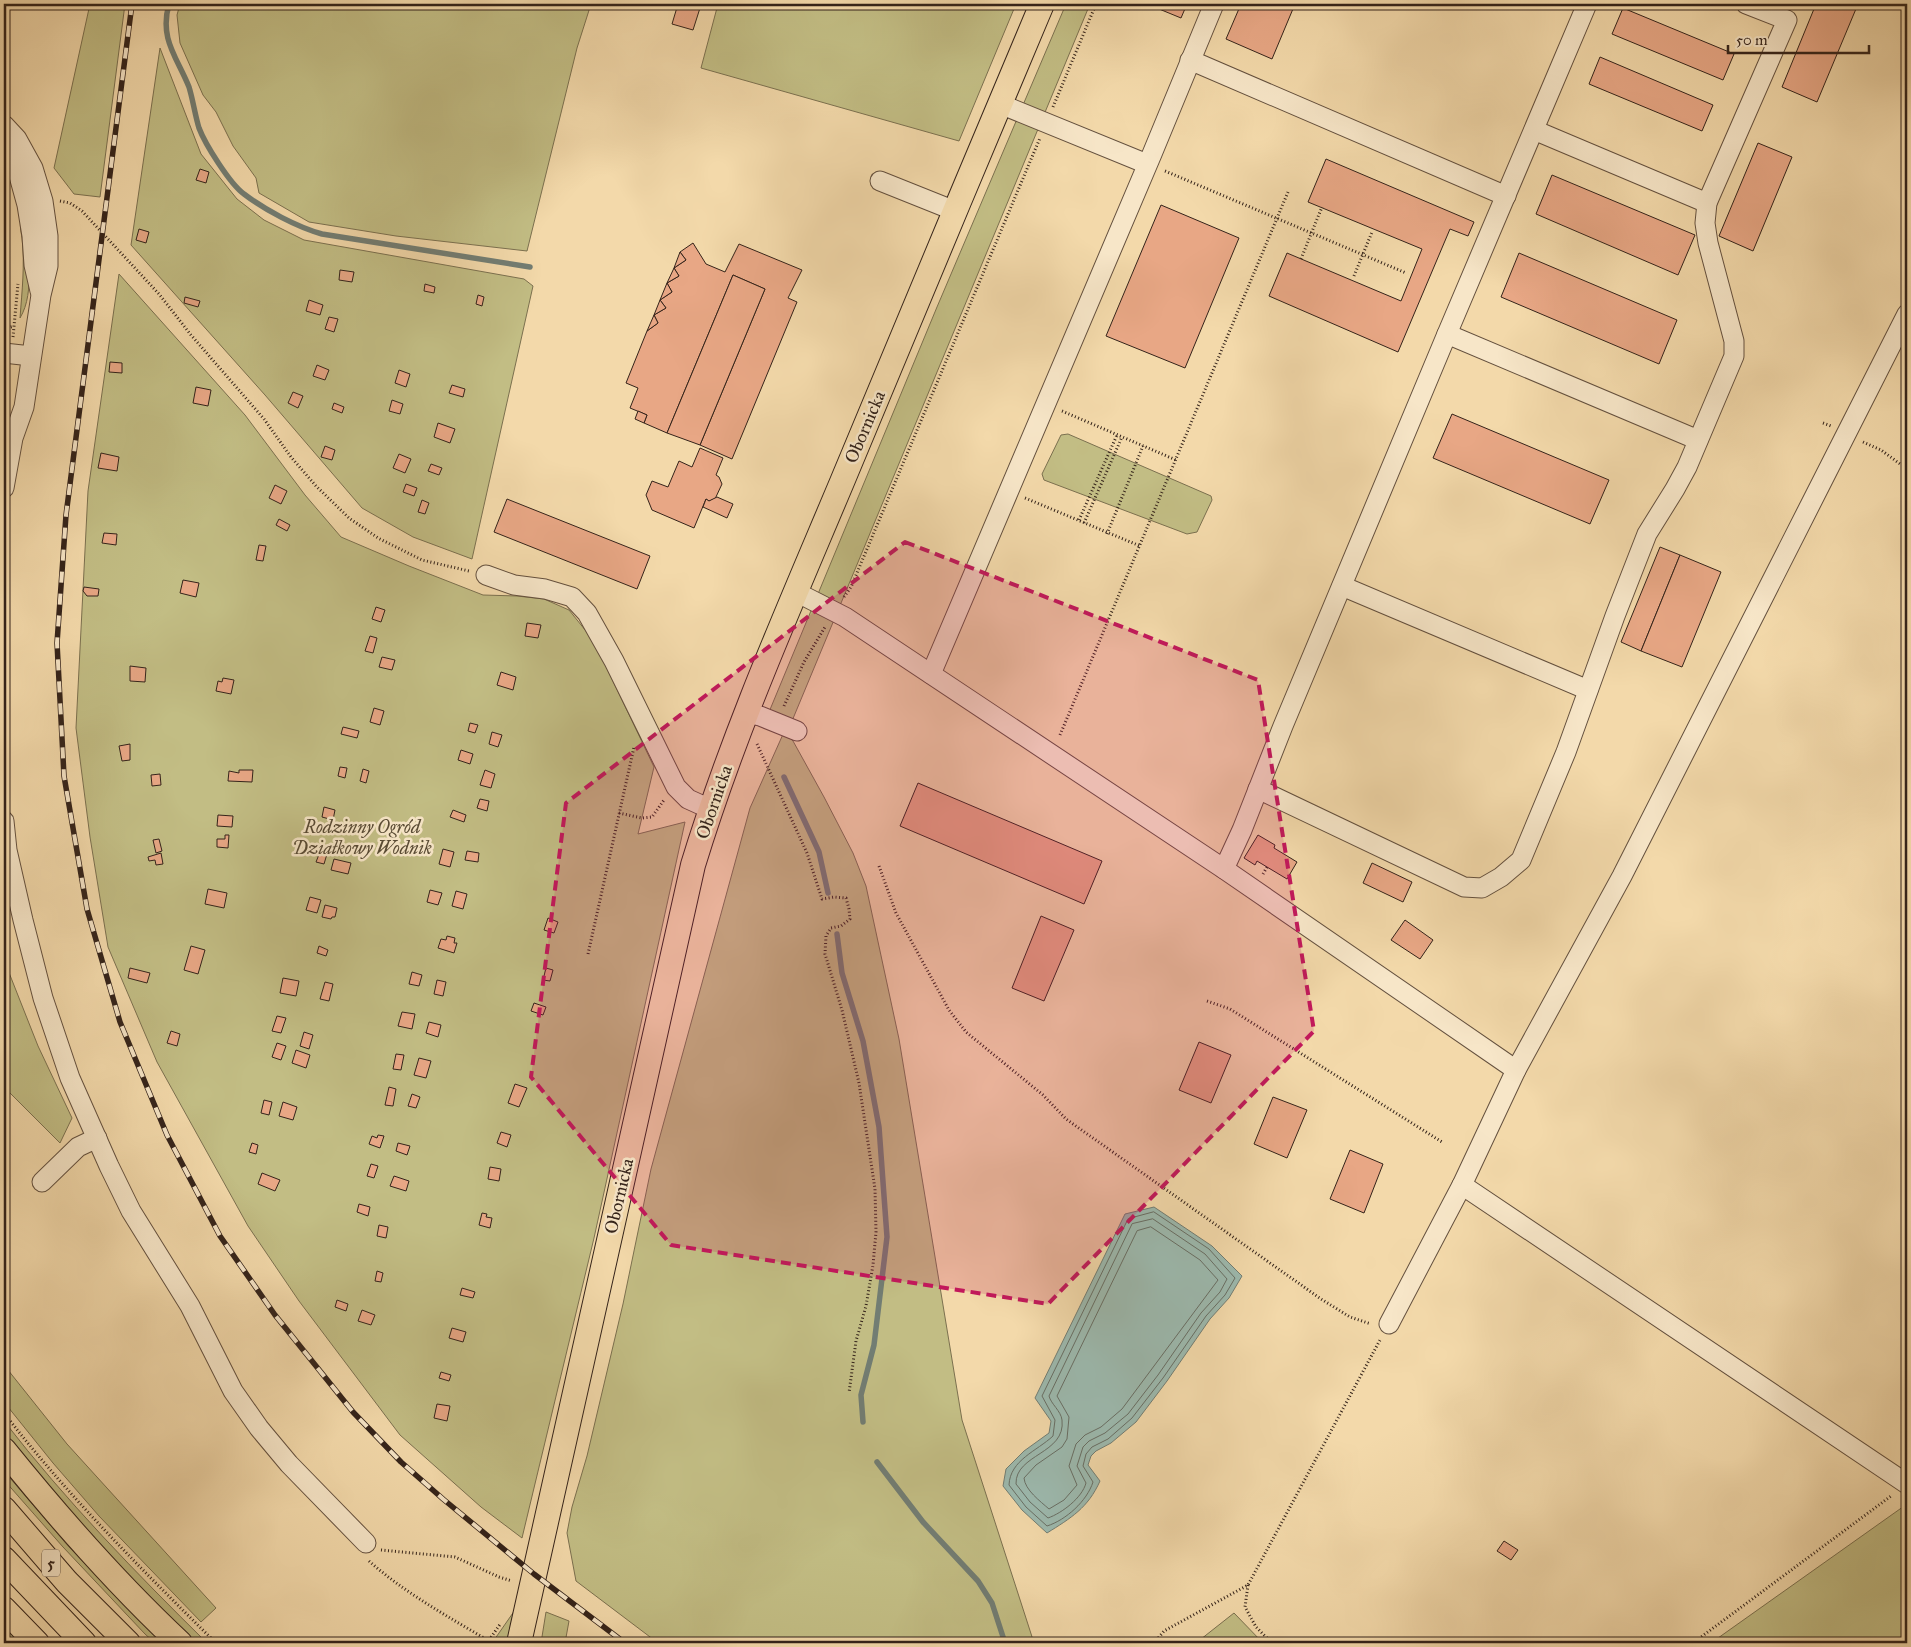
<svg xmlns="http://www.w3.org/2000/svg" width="1911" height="1647" font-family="'IM FELL Great Primer',serif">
<rect width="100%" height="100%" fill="#f3d9aa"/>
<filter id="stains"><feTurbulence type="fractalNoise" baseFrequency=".004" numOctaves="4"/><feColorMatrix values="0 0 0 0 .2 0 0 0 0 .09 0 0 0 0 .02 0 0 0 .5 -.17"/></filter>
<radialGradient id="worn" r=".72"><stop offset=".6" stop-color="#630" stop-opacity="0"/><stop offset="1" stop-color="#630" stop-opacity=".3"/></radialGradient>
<g fill="#c2bd84" stroke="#7b704f">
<polygon points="90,4 125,4 100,197 74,194 54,168"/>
<polygon points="180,4 591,4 577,48 527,251 396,236 309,222 259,193 256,178 233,146 216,112 203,95 180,43 177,15"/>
<polygon points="718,4 1016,4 959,141 701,68"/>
<polygon points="1066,4 1090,4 792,721 769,712 937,307"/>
<polygon points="160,48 201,154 237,199 264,220 304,240 524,279 533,286 472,559 413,537 362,508 265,395 131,245"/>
<path d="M22,218C27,247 36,292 20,318C22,291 25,265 22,238C21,231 19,224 22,218Z"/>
<polygon points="119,274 245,415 305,495 341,537 409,566 483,595 517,596 544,599 569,610 594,641 654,767 638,834 685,822 594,1238 522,1538 481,1507 400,1435 299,1301 248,1226 157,1062 108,947 90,837 76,728 88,491"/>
<polygon points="1068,434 1211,496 1212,500 1197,532 1187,534 1044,480 1042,474 1061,435"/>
<polygon points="784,732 793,741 824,797 853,853 866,886 899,1039 962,1420 1034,1643 658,1643 576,1581 567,1533 572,1507 587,1456 623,1304 651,1169 750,808"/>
<polygon points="4,960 38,1046 72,1118 60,1143 4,1087"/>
<polygon points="4,1365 67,1444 216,1608 201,1622 99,1516 53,1463 4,1402"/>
<path d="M4,1421C66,1501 136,1573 207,1643H189L4,1440Z"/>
<polygon points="4,1471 69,1547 162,1643 155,1643 145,1634 63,1547 4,1480"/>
<polygon points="1907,1504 1907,1643 1711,1643"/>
<polygon points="515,1610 509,1643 492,1643"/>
<polygon points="546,1612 569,1621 565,1643 541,1643"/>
<polygon points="1234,1613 1263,1643 1196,1643"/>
<polygon points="4,1621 24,1643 8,1643 4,1638"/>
</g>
<path fill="#9cb9ae" stroke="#727d73" d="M1154,1207L1212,1246L1242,1276L1229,1298L1210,1319L1167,1381L1136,1422L1111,1443L1096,1451L1091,1456L1088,1465L1100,1481C1088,1508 1071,1518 1047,1533L1022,1510L1003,1486L1006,1469L1024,1451L1049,1433L1051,1421L1035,1398L1125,1214Z"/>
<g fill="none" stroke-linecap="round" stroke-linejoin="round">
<g stroke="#686e64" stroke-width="1">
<path d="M1154,1212L1209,1249L1235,1278L1225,1295L1206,1316L1163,1378L1132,1418L1108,1439L1092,1447L1086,1454L1083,1466L1093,1482C1087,1501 1066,1520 1047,1526L1026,1507L1009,1485C1010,1460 1037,1451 1053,1436L1055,1420L1042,1396L1128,1219Z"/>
<path d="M1153,1219L1205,1254L1227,1279L1220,1292L1201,1313L1158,1375L1128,1414L1105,1433L1089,1441L1083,1447L1077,1466L1086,1483C1082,1498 1062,1513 1048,1518L1030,1502L1016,1484C1015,1454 1066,1454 1062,1420C1061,1411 1051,1404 1049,1396L1132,1224Z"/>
<path d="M1151,1227L1200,1260L1218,1280L1122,1409L1101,1427L1085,1435L1076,1444L1069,1466L1077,1485L1064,1500L1049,1509C1040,1501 1025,1490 1024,1478L1036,1465L1062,1447L1067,1439L1069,1417L1057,1396L1137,1231Z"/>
</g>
<g stroke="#727d73" stroke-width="5.5">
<path d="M169,4C159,39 177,57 189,87C193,100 195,115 199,128C205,144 230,184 244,194C265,210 297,227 322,234L530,267"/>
<polyline points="784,777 819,852 828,893"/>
<polyline points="837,934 842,973 863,1041 879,1127 887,1237 874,1345 861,1395 863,1422"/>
<polyline points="877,1462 923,1522 978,1581 992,1603 1005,1643"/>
</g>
</g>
<g fill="#e8a785" stroke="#34231a">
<polygon points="678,4 689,4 700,8 693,30 672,24"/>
<polygon points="689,4 704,4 702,8"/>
<polygon points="1147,4 1187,4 1181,18"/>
<polygon points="1241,4 1295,4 1272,59 1226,39"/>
<polygon points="1816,4 1858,4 1817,102 1782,87"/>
<polygon points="1623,8 1734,54 1723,80 1612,34"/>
<polygon points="1600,57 1713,105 1702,131 1589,84"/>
<polygon points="1758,143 1792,157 1753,251 1719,236"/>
<polygon points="1326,159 1474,222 1468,236 1450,229 1398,352 1269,296 1287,253 1401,301 1422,249 1308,202"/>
<polygon points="200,169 209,172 206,183 196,180"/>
<polygon points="1552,175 1695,235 1678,275 1536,214"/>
<polygon points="1161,205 1239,238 1185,368 1106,336"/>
<polygon points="139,229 149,232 146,243 136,240"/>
<polygon points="693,243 706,264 725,272 739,244 802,270 788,298 797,302 732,459 700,445 765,289 733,275 667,433 644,423 647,415 630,408 638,388 626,383 647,331 658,323 654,315 666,308 660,300 672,292 667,283 679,276 674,268 686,260 680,252"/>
<polygon points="680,252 686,260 674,268"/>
<polygon points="1519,253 1677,320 1659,364 1501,297"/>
<polygon points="674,268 679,276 667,283"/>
<polygon points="340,270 354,272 352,282 339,280"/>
<polygon points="733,275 765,289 700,445 667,433"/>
<polygon points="667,283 672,292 660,300"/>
<polygon points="425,284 435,287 434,293 424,291"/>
<polygon points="478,295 484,297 482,306 476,304"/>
<polygon points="185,297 200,301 198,307 184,303"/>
<polygon points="309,300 323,305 320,315 306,311"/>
<polygon points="660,300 666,308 654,315"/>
<polygon points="654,315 658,323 647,331"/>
<polygon points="329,317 338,319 334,332 325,329"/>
<polygon points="110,362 122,363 122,373 109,372"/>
<polygon points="317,365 329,370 325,380 313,376"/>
<polygon points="399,370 410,374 406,387 395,383"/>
<polygon points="452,385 465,389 463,397 449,393"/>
<polygon points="196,387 211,390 208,406 193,403"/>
<polygon points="293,392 303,396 298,408 288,403"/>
<polygon points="392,400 403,404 400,414 389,411"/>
<polygon points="334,403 344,407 342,413 332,409"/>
<polygon points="638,411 647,415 644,423 635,419"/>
<polygon points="1452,414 1609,480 1590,524 1433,458"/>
<polygon points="438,423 455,429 450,443 434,437"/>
<polygon points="325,446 335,450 332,460 321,457"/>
<polygon points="700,448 723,458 716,475 719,477 722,484 715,499 709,501 706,499 694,528 652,510 646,495 652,481 668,487 679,461 692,467"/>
<polygon points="101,453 119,457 117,471 98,468"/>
<polygon points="399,454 411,459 405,473 393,468"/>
<polygon points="431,464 442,468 439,475 428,471"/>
<polygon points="406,484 417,488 414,496 403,492"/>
<polygon points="275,485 287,491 281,504 269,498"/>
<polygon points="717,497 733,504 727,518 703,507 706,499 709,501"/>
<polygon points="507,499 650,556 637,589 494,532"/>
<polygon points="422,500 429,503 425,514 418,512"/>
<polygon points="279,519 290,525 287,531 276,525"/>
<polygon points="104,533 117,534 116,545 102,543"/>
<polygon points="259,545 266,546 263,561 256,560"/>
<polygon points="1660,547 1680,555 1641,651 1621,642"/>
<polygon points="1680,555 1721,572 1682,667 1641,651"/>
<polygon points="183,580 199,583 196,597 180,593"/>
<polygon points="84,587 99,589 98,596 87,596 83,591"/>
<polygon points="376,607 385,610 381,622 372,619"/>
<polygon points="527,623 541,625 538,638 525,636"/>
<polygon points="370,636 377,638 373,653 365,651"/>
<polygon points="382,657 395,660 392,670 379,667"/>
<polygon points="130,666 146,668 145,682 130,681"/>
<polygon points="501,672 516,677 513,690 497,685"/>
<polygon points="223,678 234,680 231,694 216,691 218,681 222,682"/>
<polygon points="374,708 384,711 380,725 370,722"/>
<polygon points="470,723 478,725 475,733 468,731"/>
<polygon points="343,727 359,731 357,738 341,734"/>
<polygon points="492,732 502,735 498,747 489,744"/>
<polygon points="130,744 130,760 122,761 119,746"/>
<polygon points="461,750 473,754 470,764 458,760"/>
<polygon points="340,767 347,768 345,778 338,776"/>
<polygon points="363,769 369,771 366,783 360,781"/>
<polygon points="239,770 253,770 252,782 228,781 229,771 239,773"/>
<polygon points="485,770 495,774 491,788 480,785"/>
<polygon points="160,774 161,785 152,786 151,775"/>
<polygon points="918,783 1102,861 1084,904 900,826"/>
<polygon points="480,799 489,801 487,811 477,808"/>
<polygon points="324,807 335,810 333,820 322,817"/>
<polygon points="453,810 466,815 464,822 450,817"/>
<polygon points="218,815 233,816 232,827 217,826"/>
<polygon points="225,835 229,835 228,848 217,847 217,839 225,839"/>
<polygon points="1258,835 1275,845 1274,848 1297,862 1287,879 1257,861 1255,865 1244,858"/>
<polygon points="159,839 162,851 156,853 153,840"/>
<polygon points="443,849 454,852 450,867 439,864"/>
<polygon points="467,851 479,853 478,862 465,860"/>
<polygon points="320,852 327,854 324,864 316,862"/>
<polygon points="161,853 163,864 156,865 155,860 149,861 148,857"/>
<polygon points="334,859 351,863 348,874 331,870"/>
<polygon points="1372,863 1412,882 1403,902 1363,883"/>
<polygon points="208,889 227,893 224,908 205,904"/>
<polygon points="430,890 442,893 438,905 427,902"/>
<polygon points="456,891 467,894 463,909 452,906"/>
<polygon points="310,897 321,900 317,913 306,910"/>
<polygon points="325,905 337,908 335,917 332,917 331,919 322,917"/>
<polygon points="1041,916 1074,930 1044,1001 1012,988"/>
<polygon points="548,918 558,922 554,933 544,930"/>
<polygon points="1405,920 1433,940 1420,959 1391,940"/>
<polygon points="447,936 455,938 454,943 457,943 454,953 438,948 441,939 446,940"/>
<polygon points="191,946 205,950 198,974 184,970"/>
<polygon points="319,946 328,950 326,956 317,953"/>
<polygon points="130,968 150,973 147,983 128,978"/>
<polygon points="546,968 553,970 550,981 543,980"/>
<polygon points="412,972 422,975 419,986 409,984"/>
<polygon points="283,978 299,981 296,996 280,993"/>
<polygon points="437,980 446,982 443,996 434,994"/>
<polygon points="325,982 333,984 329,1001 320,999"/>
<polygon points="534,1003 546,1007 543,1015 531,1011"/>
<polygon points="402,1012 415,1014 412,1029 398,1026"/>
<polygon points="277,1016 286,1018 281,1033 272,1031"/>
<polygon points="429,1022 441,1025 438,1037 426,1033"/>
<polygon points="171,1031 180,1034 177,1046 167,1043"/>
<polygon points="304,1032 313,1035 309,1049 300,1046"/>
<polygon points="1199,1042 1231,1055 1211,1103 1179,1090"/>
<polygon points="277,1043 286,1046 281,1060 272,1057"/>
<polygon points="296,1050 310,1055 306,1068 292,1063"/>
<polygon points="396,1054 404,1055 401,1070 393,1069"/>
<polygon points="419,1058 431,1061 426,1078 414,1075"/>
<polygon points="515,1084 527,1088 519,1107 508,1103"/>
<polygon points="389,1087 396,1089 393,1106 385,1105"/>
<polygon points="412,1094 420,1097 416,1108 408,1106"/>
<polygon points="1273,1097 1307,1110 1287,1158 1254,1144"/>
<polygon points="264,1100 272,1102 269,1115 261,1113"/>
<polygon points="283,1102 297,1107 293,1120 279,1116"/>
<polygon points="501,1132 511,1135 507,1147 497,1143"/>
<polygon points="378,1135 384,1136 380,1148 369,1144 372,1136 377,1138"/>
<polygon points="252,1143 258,1145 256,1154 249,1152"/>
<polygon points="398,1143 410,1146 407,1155 396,1151"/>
<polygon points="1350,1150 1383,1164 1364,1213 1330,1199"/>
<polygon points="371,1164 378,1166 374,1178 367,1176"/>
<polygon points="490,1167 501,1169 499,1181 488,1179"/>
<polygon points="262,1173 280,1180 275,1191 258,1184"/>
<polygon points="394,1176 409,1181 406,1191 390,1186"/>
<polygon points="359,1204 370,1207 368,1216 357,1212"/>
<polygon points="482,1213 487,1214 486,1217 492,1218 490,1228 479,1225"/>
<polygon points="379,1225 388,1227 386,1238 377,1236"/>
<polygon points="377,1271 383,1273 381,1282 375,1281"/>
<polygon points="462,1288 475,1292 473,1298 460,1295"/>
<polygon points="337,1300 348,1304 346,1311 335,1307"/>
<polygon points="362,1310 375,1315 371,1325 358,1321"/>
<polygon points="452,1328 466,1332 463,1342 449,1338"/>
<polygon points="441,1372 451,1375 449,1381 439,1378"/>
<polygon points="437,1404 450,1406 447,1421 434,1418"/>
<polygon points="1504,1541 1518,1550 1511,1560 1497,1551"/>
</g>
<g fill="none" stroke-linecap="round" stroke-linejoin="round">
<defs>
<g id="minor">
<polyline points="1190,60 1506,196"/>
<polyline points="1000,104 1147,164"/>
<polyline points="4,125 17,139 33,168 43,201 48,236 48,266 41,295 24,407 13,438 4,488"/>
<polyline points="1534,130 1707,203"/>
<polyline points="4,138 19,176 27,205 32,236 34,265 40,291"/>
<polyline points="880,181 955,211"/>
<polyline points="1447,334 1698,440"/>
<polyline points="4,353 31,356"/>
<polyline points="486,575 514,585 545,589 572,597 587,613 614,661 676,787 688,799 710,809"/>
<polyline points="1342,586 1588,690"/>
<polyline points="796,592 845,617 1224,869 1516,1070"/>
<polyline points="931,674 1152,154 1214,4"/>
<polyline points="746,713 760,716 797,731"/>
<polyline points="1258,789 1464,887 1482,888 1501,877 1521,860 1566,752 1615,616 1647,534 1675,489 1687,467 1734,356 1734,341 1708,243 1705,223 1707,203 1787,20 1746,4"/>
<polyline points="4,821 7,850 23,920 43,998 70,1078 109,1166 131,1211 190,1306 233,1391 259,1428 289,1464 366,1543"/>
<polyline points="1224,869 1242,830 1283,726 1447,334 1587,4"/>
<polyline points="42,1182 78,1147 97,1138"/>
<polyline points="1462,1185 1907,1484"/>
<polyline points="1389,1324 1462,1185 1516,1070 1622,876 1907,314"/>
</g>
<g id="major">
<path d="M4,1450C59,1518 117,1584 180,1643"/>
<polyline points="4,1509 67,1582 128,1643"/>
<polyline points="4,1559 84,1643"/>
<polyline points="4,1609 37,1643"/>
<path d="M519,1643L693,865C733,734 789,608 842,482C908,323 975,163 1042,4"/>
</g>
</defs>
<use href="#minor" stroke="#64503e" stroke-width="21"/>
<use href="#major" stroke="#34231a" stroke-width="26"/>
<g stroke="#34231a" stroke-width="3" stroke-dasharray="1 2.5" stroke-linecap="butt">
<polyline points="1053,107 1096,4"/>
<polyline points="1165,171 1406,273"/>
<polyline points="60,201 70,203 82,211 159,294 191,335 264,419 291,457 316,486 349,518 378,538 422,560 469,571"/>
<polyline points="1301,259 1322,207"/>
<polyline points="1354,276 1372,232"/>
<polyline points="4,329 14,326"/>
<polyline points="13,337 18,284"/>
<polyline points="1062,411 1176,460"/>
<polyline points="1823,423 1831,426"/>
<polyline points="1863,442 1881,450 1907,469"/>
<polyline points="1025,498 1140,546"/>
<polyline points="1079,520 1117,435"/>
<polyline points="1084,523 1122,437"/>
<polyline points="1107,534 1143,446"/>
<polyline points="844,597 851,587 1040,138"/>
<polyline points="784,706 804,662 825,627"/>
<polyline points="1060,735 1288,192"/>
<polyline points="757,744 807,853 822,899 834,897 846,898 849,909 850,919 841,926 831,928 826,936 825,954 842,1010 859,1083 875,1189 876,1232 873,1265 866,1306 856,1341 849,1393"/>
<polyline points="619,813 642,818 652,817 664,800"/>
<polyline points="879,866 896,913 949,1010 966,1032 1043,1095 1066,1119 1321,1299 1350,1317 1371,1324"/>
<polyline points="1263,874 1267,867"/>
<polyline points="588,954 634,747"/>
<polyline points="1207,1001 1230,1009 1442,1142"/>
<path d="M4,1413C67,1495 142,1570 216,1643"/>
<polyline points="381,1550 455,1557 499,1577 512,1581"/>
<path d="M369,1561C405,1593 447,1616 489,1641"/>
<polyline points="1248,1585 1245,1607 1256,1627 1272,1643"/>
<polyline points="487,1643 501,1623"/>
<polyline points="1154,1643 1164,1631 1248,1585 1380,1340"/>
<polyline points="1693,1643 1891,1496"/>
</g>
<use href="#minor" stroke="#f7e6c8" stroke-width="19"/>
<use href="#major" stroke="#f3d9aa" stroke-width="24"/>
<defs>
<polyline id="rail" points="132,4 66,515 57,643 64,776 87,909 120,1022 167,1135 220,1236 275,1315 353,1412 401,1462 443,1499 534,1574 625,1643"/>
</defs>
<use href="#rail" stroke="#34231a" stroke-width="5.5"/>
<use href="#rail" stroke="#f7e6c8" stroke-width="4" stroke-dasharray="11" stroke-linecap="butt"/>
</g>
<path fill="#c2185b" fill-opacity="0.2" stroke="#c2185b" stroke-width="4" stroke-dasharray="10 6" stroke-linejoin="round" d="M905,542L1258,680L1314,1031L1048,1304L671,1245L531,1077L566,803Z"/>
<g text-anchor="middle" stroke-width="5" stroke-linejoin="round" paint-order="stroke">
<rect fill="#f7e6c8" stroke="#6e5e4e" stroke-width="1" x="42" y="1549.5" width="18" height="27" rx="4"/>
<g font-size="16" font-weight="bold" fill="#34231a">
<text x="51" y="1569">5</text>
</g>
<g font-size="18" fill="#34231a" stroke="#f7e6c8">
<text transform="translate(865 427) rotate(-67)" y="6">Obornicka</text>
<text transform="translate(714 802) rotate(-71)" y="6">Obornicka</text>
<text transform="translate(619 1196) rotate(-77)" y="6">Obornicka</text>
</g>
<g font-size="18" font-style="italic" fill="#584a34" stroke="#f7e6c8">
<text x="362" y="833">Rodzinny Ogród<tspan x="362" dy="21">Działkowy Wodnik</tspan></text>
</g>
</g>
<rect width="1911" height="1647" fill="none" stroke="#f3d9aa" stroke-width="20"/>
<rect x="5" y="5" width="1901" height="1637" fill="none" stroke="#34231a" stroke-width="2.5"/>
<rect x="10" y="10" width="1891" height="1627" fill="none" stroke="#34231a"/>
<path d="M1728 45v8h141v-8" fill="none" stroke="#34231a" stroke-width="2.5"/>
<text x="1736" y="45" font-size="15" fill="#34231a" stroke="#f7e6c8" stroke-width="4" paint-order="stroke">50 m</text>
<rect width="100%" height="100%" filter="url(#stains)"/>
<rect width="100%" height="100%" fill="url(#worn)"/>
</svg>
